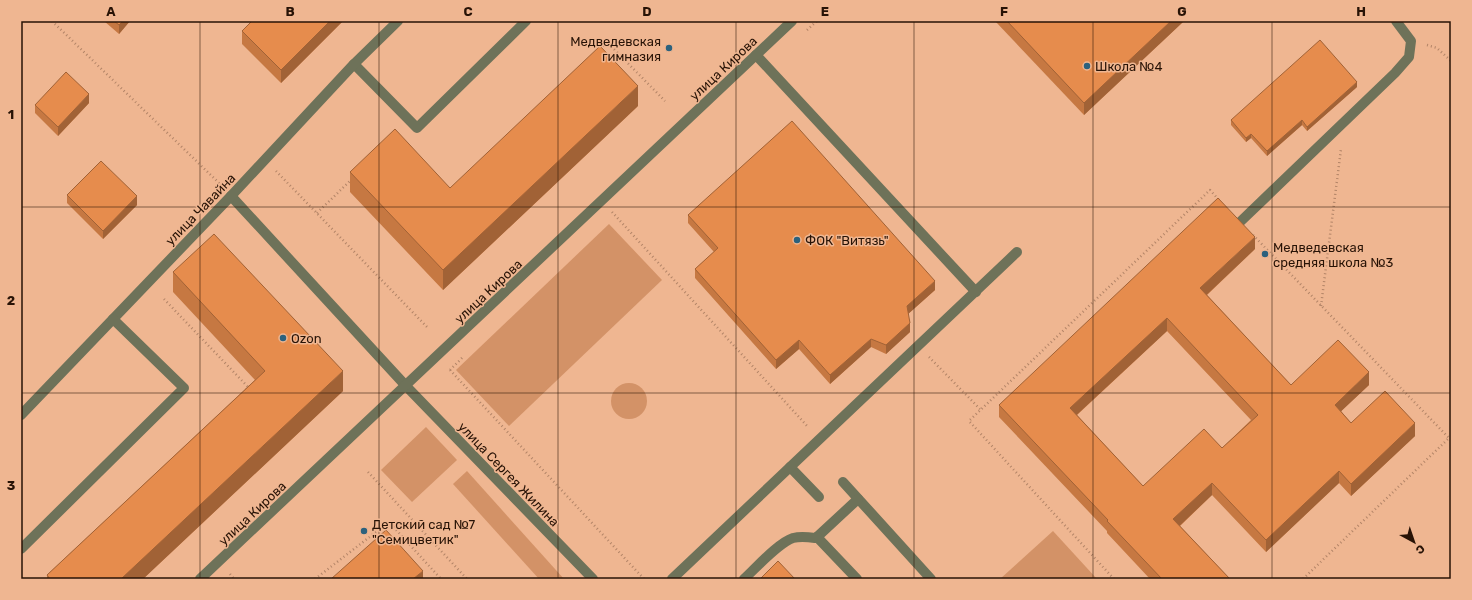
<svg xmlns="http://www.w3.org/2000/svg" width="1472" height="600" font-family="Rubik,sans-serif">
<rect width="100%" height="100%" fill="#efb691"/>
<g fill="#d39267">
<polygon points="609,224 662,280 509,426 456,370"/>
<circle cx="629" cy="401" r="18"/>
<polygon points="426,427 457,460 412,502 381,470"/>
<polygon points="467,471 564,579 539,579 453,484"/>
<polygon points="1053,531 1097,579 1000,579"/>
</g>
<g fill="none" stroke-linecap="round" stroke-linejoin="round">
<g stroke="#b28467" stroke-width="2.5" stroke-dasharray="1 3" stroke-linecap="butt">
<polyline points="52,21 220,184"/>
<polyline points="807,30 817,21"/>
<polyline points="1427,45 1437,48 1451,61"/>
<polyline points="600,49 607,42 665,101"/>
<polyline points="276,171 427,327"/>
<polyline points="612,212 808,427"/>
<polyline points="317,213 352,179"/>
<polyline points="1253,235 1449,438 1303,579"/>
<polyline points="164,299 248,387 246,390"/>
<polyline points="1321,306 1341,149"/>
<polyline points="929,357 980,409"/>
<polyline points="450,370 464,356"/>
<polyline points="450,370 644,579"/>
<polyline points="368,472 467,579"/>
<polyline points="230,574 234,579"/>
<polyline points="315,579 389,522 441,579"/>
<polyline points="1114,579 969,421 1210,190 1219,200"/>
</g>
<g stroke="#6e7259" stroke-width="10">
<polyline points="756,55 976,292"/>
<polyline points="354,64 417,128 526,21"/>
<polyline points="231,196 406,386 593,579"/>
<polyline points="1240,222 1395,73 1409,57 1411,41 1396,21"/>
<polyline points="21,415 231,196 354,64 398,21"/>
<polyline points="790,467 819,497"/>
<polyline points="843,482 931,579"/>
<polyline points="817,537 858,499"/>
<polyline points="21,549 184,388 113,319"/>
<polyline points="200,579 792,21"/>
<polyline points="672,579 1017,252"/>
<path d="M744,579C756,568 778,543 793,538C801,536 808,537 815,538L817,537L857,579"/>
</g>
</g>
<g fill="#c67842" fill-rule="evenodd">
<polygon points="104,21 130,21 119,34"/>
<polygon points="252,21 343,21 281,83 242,44 242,31"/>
<polygon points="995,21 1184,21 1084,115"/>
<polygon points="1357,87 1307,131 1302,125 1267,156 1251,138 1246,142 1231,125 1231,120"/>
<polygon points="89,103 58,136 35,113 35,105"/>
<polygon points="638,106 443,290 350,192 350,172 450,188"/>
<polygon points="67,195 137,205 103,239 67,203"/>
<polygon points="688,215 935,290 908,314 910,332 886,354 871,347 830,384 799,349 776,369 695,278 695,269 714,252 688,223"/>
<path d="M1255,249L1207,295L1291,385H1369L1341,411L1351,423L1415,436L1351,496L1339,483L1266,552L1212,495L1180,526L1230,579H1150L1107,533V531L999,417V405ZM1167,331L1251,420L1222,448L1143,486L1077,415Z"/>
<polygon points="173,272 343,391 143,579 47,579 47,575 255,380 173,292"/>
</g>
<g fill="#a16236">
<polygon points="123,21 130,21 119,34 119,25"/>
<polygon points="330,21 343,21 281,83 281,70"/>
<polygon points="1171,21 1184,21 1084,115 1084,103"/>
<polygon points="1357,82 1357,87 1307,131 1307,127"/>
<polygon points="638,86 638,106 443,290 443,270"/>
<polygon points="89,94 89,103 58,136 58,127"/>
<polygon points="1302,120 1302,125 1267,156 1267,151"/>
<polygon points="1251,134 1251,138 1246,142 1246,138"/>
<polygon points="137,196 137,205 103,239 103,231"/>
<polygon points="1255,237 1255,249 1200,301 1200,288"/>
<polygon points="935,281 935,290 907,315 907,306"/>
<polygon points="1167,318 1167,331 1070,421 1070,408"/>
<polygon points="910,323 910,332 886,354 886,345"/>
<polygon points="871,339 871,347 830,384 830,375"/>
<polygon points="799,340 799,349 776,369 776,360"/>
<polygon points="343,371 343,391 143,579 121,579"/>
<polygon points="1369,372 1369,385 1335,417 1335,405"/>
<polygon points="1415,423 1415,436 1351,496 1351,484"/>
<polygon points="1339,471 1339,483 1266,552 1266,540"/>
<polygon points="1212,483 1212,495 1173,532 1173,519"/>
<polygon points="423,571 423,579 413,579"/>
</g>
<g fill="#e68c4d" stroke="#a16236" fill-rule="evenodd">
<polygon points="114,21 123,21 119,25"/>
<polygon points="252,21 330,21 281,70 242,31"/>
<polygon points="1007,21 1171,21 1084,103"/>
<polygon points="1320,40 1357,82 1307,127 1302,120 1267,151 1251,134 1246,138 1231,120"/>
<polygon points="600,46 638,86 443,270 350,172 395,129 450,188"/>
<polygon points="66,72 89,94 58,127 35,105"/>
<polygon points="792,121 935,281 907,306 910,323 886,345 871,339 830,375 799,340 776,360 695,269 718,248 688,215"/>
<polygon points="101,161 137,196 103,231 67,195"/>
<path d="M1218,198L1255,237L1200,288L1291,385L1338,340L1369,372L1335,405L1351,423L1385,391L1415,423L1351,484L1339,471L1266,540L1212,483L1173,519L1230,579H1162L1107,521L1108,520L999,405ZM1167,318L1258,415L1222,448L1204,429L1143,486L1070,408Z"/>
<polygon points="214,234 343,371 121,579 50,579 47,575 265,371 173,272"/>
<polygon points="386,530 423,571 413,579 331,579"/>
<polygon points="778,561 795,579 760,579"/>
</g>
<path fill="none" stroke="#281306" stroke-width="1" stroke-opacity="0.55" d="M200,21V579M379,21V579M558,21V579M736,21V579M914,21V579M1093,21V579M1272,21V579M21,207H1451M21,393H1451"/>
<g fill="#2c617d" stroke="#efb691" stroke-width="1.5">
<circle cx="669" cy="48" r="4"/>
<circle cx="1087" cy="66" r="4"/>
<circle cx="797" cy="240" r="4"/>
<circle cx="1265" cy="254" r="4"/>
<circle cx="283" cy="338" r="4"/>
<circle cx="364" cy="531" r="4"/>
</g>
<g text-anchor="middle" stroke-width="3" stroke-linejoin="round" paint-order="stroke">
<g font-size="13" fill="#281306" stroke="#efb691" text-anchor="start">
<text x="661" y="46" text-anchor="end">Медведевская<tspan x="661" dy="15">гимназия</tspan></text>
<text x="1095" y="71">Школа №4</text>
<text x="805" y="245">ФОК "Витязь"</text>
<text x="1273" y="252">Медведевская<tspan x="1273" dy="15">средняя школа №3</tspan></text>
<text x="291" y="343">Ozon</text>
<text x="372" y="529">Детский сад №7<tspan x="372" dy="15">"Семицветик"</tspan></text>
</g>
<g font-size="13" fill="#281306" stroke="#efb691">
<text transform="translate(723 68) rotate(-43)" y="5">улица Кирова</text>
<text transform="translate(200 209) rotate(-46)" y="5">улица Чавайна</text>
<text transform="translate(488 291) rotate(-43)" y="5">улица Кирова</text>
<text transform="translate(509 474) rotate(46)" y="5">улица Сергея Жилина</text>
<text transform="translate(252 513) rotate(-43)" y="5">улица Кирова</text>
</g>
</g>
<rect width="1472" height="600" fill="none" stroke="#efb691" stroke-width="44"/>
<g transform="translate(1414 542) rotate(140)" stroke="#efb691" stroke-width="3" paint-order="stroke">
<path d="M0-3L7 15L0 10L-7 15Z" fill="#281306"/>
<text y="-6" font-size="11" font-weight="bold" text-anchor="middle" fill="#281306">С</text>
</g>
<rect x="22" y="22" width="1428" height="556" fill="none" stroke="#281306" stroke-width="1.5"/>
<g font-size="13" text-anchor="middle" font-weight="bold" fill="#281306">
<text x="111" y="16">A</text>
<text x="290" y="16">B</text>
<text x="468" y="16">C</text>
<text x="647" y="16">D</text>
<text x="825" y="16">E</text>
<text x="1004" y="16">F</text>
<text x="1182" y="16">G</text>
<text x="1361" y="16">H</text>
<text x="11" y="119">1</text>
<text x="11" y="305">2</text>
<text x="11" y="490">3</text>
</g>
</svg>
